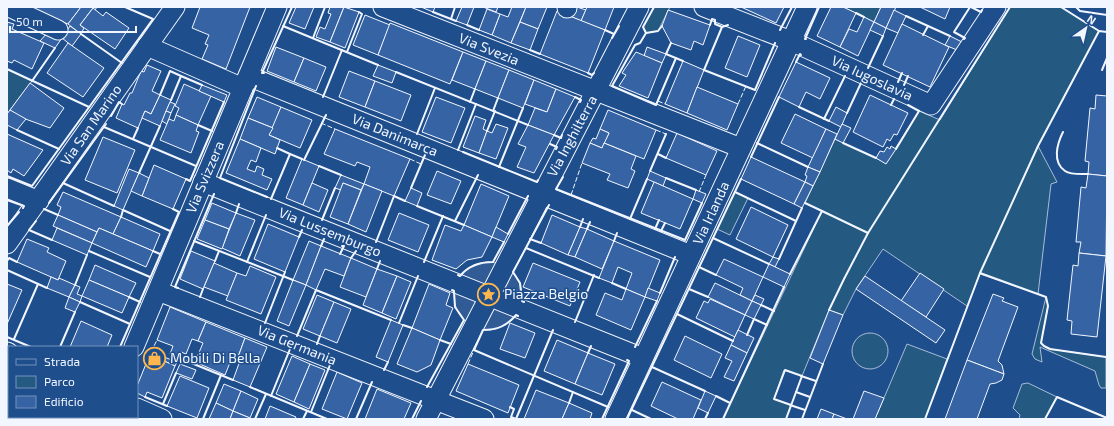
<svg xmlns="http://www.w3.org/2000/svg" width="1114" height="426" font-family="'Exo 2',sans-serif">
<rect width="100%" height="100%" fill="#1f4e8c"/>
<g fill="#245a82" stroke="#a8bbd7">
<polygon points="654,7 670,7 658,31 646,33 643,27"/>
<polygon points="843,7 881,7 874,22"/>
<polygon points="1010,7 1061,7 1099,31 1038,146 1057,182 1051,184 1038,294 980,274 967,306 883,249 856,289 843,315 829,310 802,376 784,370 774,399 791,405 786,419 723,419 822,211 805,203 835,139 886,163 919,111 940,120"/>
<polygon points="7,69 32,81 7,114"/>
<polygon points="735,192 748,198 730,235 717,229"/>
<polygon points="1046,297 1048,306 1041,343 1044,346 1050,349 1106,357 1106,388 1101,388 1099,385 1095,371 1040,347 1042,362 1035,359 1032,354"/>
<circle cx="870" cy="351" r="18"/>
<polygon points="907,344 947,359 925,419 875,419"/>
<polygon points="1028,383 1057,397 1045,419 1019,419 1020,415 1013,408 1022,384"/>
</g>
<circle fill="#305b95" stroke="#a8bbd7" cx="488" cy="296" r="34"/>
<g fill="#3563a3" stroke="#f2f6ff">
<polygon points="24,7 81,7 68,24"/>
<polygon points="81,7 97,7 95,10 93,8 80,25 84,28 81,34 68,24"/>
<polygon points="200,7 250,7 226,69 202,59 208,45 205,44 209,35 192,28"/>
<polygon points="296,7 314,7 305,29 289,23"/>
<polygon points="330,7 344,7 330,42 316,37 320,27 325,29 331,14 328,13"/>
<polygon points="344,7 359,12 345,48 330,42"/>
<polygon points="421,7 435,7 433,12"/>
<polygon points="462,7 474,7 467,25 456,21"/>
<polygon points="483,7 498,7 496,12"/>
<polygon points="512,7 526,7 511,43 492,35 500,14 508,17"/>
<polygon points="526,7 547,7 538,29 520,22"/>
<polygon points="577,7 586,10 581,21 572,17"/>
<polygon points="587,7 614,7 605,30 581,21"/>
<polygon points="741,7 784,7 776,23"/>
<polygon points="831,7 843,7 856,13 840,47 817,36"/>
<polygon points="881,7 896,7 886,28 874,22"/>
<polygon points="920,7 950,7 945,19"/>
<polygon points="93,8 103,16 106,12 129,28 115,49 80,25"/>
<polygon points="487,9 500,14 492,35 479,30"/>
<polygon points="668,10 710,25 703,45 694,41 691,50 671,43 662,26"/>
<polygon points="894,10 906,16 898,33 886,28"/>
<polygon points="557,11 605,30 588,73 540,54"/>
<polygon points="365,15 390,25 378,55 353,45"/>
<polygon points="864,17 874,22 858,56 840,47 849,29 857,32"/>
<polygon points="7,22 14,24 12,29 44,43 32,69 14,60 12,63 7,61"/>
<polygon points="520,22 538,29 530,50 511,43"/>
<polygon points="874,22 886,28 883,36 870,30"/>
<polygon points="390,23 463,52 450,84 378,55"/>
<polygon points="902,24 949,47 930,87 883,65"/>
<polygon points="70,26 81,34 72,46 62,38"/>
<polygon points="48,32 62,38 55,48 40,41"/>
<polygon points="738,36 760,45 747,77 725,68"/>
<polygon points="950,36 962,42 957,50 945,45"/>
<polygon points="68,43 104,68 83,97 47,73"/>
<polygon points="276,47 304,58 294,82 267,71"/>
<polygon points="647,47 666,54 662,63 644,56"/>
<polygon points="463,52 486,61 475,89 452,80"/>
<polygon points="636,52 662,63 648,98 619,86 626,75 622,73"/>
<polygon points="304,58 326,67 316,91 294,82"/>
<polygon points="486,61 509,70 498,98 475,89"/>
<polygon points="683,61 704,70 687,113 665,104"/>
<polygon points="796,62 830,78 820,99 806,92 799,107 779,97"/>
<polygon points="147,65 161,71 152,91 160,95 151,114 145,111 138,128 116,118 122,104 124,105 130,93 132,93 141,71 144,72"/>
<polygon points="378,65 396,72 392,83 373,76"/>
<polygon points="509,70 534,80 523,108 498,98"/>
<polygon points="349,71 375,81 365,107 339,97"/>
<polygon points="534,80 556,89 547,112 525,104"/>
<polygon points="375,81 411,95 401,121 365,107"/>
<polygon points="30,83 64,108 50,128 20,117 10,110"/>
<polygon points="184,84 211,96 198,125 176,115 179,108 175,106"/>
<polygon points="202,85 227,95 224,102 199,91"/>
<polygon points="697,87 738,104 727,130 687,113"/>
<polygon points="556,89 575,97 554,135 528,125 535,108 547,112"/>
<polygon points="160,95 171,100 160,126 142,118 145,111 151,114"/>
<polygon points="870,95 908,113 897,135 894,134 890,141 887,139 883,147 853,132"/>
<polygon points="1096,95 1107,96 1107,176 1088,174 1089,162 1085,161 1090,108 1095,109"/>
<polygon points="257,97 281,107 273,128 248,118"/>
<polygon points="436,97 465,108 451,143 422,132"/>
<polygon points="170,102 175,104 171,113 166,111"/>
<polygon points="281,107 312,120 300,148 269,135"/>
<polygon points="836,107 847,113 841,127 829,121"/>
<polygon points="10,110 26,119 17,130 7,125 7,114"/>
<polygon points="608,110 656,130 644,159 604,143 609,133 600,129"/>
<polygon points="166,111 171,113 167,124 162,121"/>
<polygon points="795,114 826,129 813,158 781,143"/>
<polygon points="176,115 198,125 196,131 199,132 191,153 160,140 169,119 174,121"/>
<polygon points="475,116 486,120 483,129 487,131 479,153 463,147"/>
<polygon points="248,118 273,128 269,135 280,140 275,154 240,139"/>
<polygon points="496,124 508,128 496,159 479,153 487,131 492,133"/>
<polygon points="842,124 851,128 843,143 835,139"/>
<polygon points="528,125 554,135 534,173 517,167 526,147 518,144"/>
<polygon points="335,129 410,159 394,196 364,184 370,167 357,162 355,166 324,154"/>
<polygon points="600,129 609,133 602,148 590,143 593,138 596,139"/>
<polygon points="826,129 837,134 820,172 808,167"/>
<polygon points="677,133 717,151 706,175 666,158"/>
<polygon points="7,134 43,150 24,176 13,169 11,173 7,170"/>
<polygon points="103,137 135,150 117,193 85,180"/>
<polygon points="240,139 261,148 256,162 251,160 247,169 255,172 257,166 264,169 262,175 272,179 267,190 226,173"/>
<polygon points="590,143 602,148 604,143 636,156 631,169 635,171 628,188 607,180 610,174 582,163"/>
<polygon points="891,146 896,149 886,164 876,158 880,151 884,152 887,147 890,149"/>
<polygon points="751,157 805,182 794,204 741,179"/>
<polygon points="302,159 319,166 303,205 286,198"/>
<polygon points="154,165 186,179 173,209 142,196"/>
<polygon points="808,167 820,172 813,186 805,182 807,176 805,175"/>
<polygon points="129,169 139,173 123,210 114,206"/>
<polygon points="437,171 461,181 451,204 427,195"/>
<polygon points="650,171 666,178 663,186 647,179"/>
<polygon points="139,173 149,178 142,196 131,191"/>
<polygon points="1088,174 1107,176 1106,256 1079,253 1081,242 1076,242 1081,187 1086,188"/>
<polygon points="341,175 364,184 361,190 343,183 341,190 335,188"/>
<polygon points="654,182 693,199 680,229 641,213"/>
<polygon points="805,182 813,186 802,208 794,204"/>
<polygon points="312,183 328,190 319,212 303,205"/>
<polygon points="343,183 361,190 348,224 330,217"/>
<polygon points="364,184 382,191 366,232 348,224"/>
<polygon points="481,184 509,196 492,237 464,225"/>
<polygon points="411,188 422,193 417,206 405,201"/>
<polygon points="696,190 706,194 702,203 693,199"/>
<polygon points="63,192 121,217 113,234 99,228 97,232 58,215 61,207 57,205"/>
<polygon points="212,203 236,213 229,229 205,220"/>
<polygon points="751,207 788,225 773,257 736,239"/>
<polygon points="236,213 255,220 240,256 222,248"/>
<polygon points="399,213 429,225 418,252 388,240"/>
<polygon points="58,215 97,232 92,243 53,226"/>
<polygon points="552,215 580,227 568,255 541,243"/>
<polygon points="121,217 160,234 153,251 113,234"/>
<polygon points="205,220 229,229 222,249 197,239"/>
<polygon points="268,224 299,237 285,272 254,259"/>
<polygon points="445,225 461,231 464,225 492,237 482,257 467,260 456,269 432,260"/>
<polygon points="496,227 508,234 504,242 492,237"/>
<polygon points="580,227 587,229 575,257 568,255"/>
<polygon points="57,228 92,243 87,255 52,240"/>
<polygon points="99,228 153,251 146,267 92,243"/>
<polygon points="587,229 614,241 602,269 575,257"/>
<polygon points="27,239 49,248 47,252 66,261 58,280 17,262"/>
<polygon points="309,241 321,246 306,285 293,280"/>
<polygon points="614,241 660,260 645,297 626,289 632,273 618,267 612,283 599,278"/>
<polygon points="321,246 351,258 344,276 325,269 316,290 306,285"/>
<polygon points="191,251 215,261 203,289 180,279"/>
<polygon points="1079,253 1106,256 1097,337 1071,334 1072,321 1067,320 1073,265 1078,266"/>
<polygon points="773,257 779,259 775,267 769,264"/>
<polygon points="351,258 377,269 366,297 340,287"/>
<polygon points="724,259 763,277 752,301 740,295 743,288 716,275"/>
<polygon points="214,263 237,273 228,296 204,287"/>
<polygon points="533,263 580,282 570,306 523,287"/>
<polygon points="769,264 790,274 784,287 763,277"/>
<polygon points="95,265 136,283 129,297 89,280"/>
<polygon points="250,266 276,277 261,314 226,300 237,273 246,276"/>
<polygon points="377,269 397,276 382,313 363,305"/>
<polygon points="920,273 944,289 926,317 901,301"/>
<polygon points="397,276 411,282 396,319 382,313"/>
<polygon points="865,276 945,330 936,343 856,289"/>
<polygon points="51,277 58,280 59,278 75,285 69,297 47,288"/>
<polygon points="89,280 129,297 122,313 82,296"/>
<polygon points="293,280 306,285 289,326 277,321"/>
<polygon points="715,283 752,301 745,315 708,297"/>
<polygon points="7,284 22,290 7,324"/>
<polygon points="429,284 450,293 446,305 453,308 440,340 412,328"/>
<polygon points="75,285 80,287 77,294 82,296 80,302 69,297"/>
<polygon points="648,288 660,293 657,301 645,297"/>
<polygon points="626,289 645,297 631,330 596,315 605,293 622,300"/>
<polygon points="993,294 1004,298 1002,301 1018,307 998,361 1002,365 1004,374 967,360"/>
<polygon points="317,295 334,302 320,336 303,329"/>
<polygon points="755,295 764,299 761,305 752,301"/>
<polygon points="69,297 80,302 75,312 65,308"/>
<polygon points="710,299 745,315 735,337 696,318 704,301 708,303"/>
<polygon points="752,301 761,305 754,319 745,315"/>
<polygon points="334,302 351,309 337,343 320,336"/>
<polygon points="170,307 206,322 198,341 192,339 186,354 181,352 179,358 170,354 173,346 157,340"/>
<polygon points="829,310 843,315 823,364 810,358"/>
<polygon points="391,320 403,325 388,362 376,357"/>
<polygon points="81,321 112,335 107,347 70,347"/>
<polygon points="206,322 245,338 238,357 233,355 225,375 195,362 203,343 198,341"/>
<polygon points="510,323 535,333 525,358 500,349"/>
<polygon points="412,328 440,340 431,365 417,372 397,364"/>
<polygon points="738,330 754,338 747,353 731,345"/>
<polygon points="685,336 722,354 711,378 674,360"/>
<polygon points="245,338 267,347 250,387 233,380 241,358 238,357"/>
<polygon points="557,340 588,353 575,384 544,371"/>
<polygon points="731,345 747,353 734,381 724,377 732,361 725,358"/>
<polygon points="151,352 177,362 175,366 162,360 160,364 148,359"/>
<polygon points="588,353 615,364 602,395 575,384"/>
<polygon points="292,356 310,364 294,402 276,394"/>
<polygon points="148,359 160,364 162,360 175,366 162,398 147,392 145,397 137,393 137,386"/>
<polygon points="967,360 1004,374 1002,380 996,383 990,384 977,419 945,419"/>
<polygon points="180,364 196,370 192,379 176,373"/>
<polygon points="310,364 325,370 309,409 294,402"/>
<polygon points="468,364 519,385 508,413 456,391"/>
<polygon points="337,372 362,383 347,419 322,409"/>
<polygon points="180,376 209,388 197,418 167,406"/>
<polygon points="662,382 701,400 693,419 678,419 651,406"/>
<polygon points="224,384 241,391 233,411 216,403"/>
<polygon points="377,389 411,403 404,419 365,419"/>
<polygon points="536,390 569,403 562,419 524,419"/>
<polygon points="241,391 258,399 250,418 233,411"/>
<polygon points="705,391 716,396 708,413 698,408"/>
<polygon points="864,391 884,398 875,419 853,419"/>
<polygon points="216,403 233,411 230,419 209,419"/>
<polygon points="569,403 592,413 590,419 562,419"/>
<polygon points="7,406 9,407 9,417 32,417 36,419 7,419"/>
<polygon points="270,406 296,417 295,419 265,419"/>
<polygon points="821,409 834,414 832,419 817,419"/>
<polygon points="233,411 250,418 249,419 230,419"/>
<polygon points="834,414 847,419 832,419"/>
</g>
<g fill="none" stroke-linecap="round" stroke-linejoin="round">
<defs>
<g id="minor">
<polyline points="9,7 58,30"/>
<polyline points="383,7 741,148"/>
<polyline points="704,7 791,41 931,105 996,7"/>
<polyline points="567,8 567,7"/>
<polyline points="147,46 243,88"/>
<polyline points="248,76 691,255"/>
<polyline points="203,182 643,358"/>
<polyline points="7,188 39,201"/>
<polyline points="7,244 175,7"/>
<polyline points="158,291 484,419"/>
<polyline points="134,347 277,7"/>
<polyline points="7,352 9,353"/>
<polyline points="137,408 162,419"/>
<polyline points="426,419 639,7"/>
<polyline points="615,419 807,7"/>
</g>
</defs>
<use href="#minor" stroke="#f2f6ff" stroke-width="21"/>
<use href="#minor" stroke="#1f4e8c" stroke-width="19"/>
<g stroke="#f2f6ff" stroke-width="1" stroke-dasharray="5 2" stroke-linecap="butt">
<polyline points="658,101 665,104"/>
<polyline points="738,104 746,86"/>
<polyline points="321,123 335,129"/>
<polyline points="656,130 666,134"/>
<polyline points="410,159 421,164"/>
<polyline points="699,192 706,175"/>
<polyline points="571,195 582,163"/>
<polyline points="151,352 157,340"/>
<polyline points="468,364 474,350"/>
</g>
<g stroke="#f2f6ff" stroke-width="2">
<polyline points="654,7 643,27 646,33 640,43 635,45 612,86 656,105 676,58"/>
<polyline points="971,7 981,12 982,10"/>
<polyline points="1061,7 1099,31"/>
<polyline points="1076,7 1080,11 1107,15"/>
<polyline points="433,12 456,21"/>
<polyline points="856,13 864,17"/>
<polyline points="906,16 950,36"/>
<polyline points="451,19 455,7"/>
<polyline points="467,25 479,30"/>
<polyline points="710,25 712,19 715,20 715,24 722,27 728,25"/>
<polyline points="283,26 378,65"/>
<polyline points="722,27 704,70 755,90 775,43"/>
<polyline points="605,30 614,34"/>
<polyline points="780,30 792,7"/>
<polyline points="646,33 658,31 662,26"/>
<polyline points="81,34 122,63"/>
<polyline points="923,35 928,26"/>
<polyline points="313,38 325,7"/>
<polyline points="612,38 619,26"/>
<polyline points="806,39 805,39 819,7"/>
<polyline points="964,39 965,38 954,32 970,7"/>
<polyline points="671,43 666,54 683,61"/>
<polyline points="530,50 540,54"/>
<polyline points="347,52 362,14 359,12"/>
<polyline points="796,62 800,54 801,55"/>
<polyline points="868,68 883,36"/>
<polyline points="7,69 89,107"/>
<polyline points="1102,70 1107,58"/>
<polyline points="396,72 528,125"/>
<polyline points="264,73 262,73 292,7"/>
<polyline points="588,73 592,75 594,73"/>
<polyline points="181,76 202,85"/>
<polyline points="32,81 55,48"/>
<polyline points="898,82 902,73"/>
<polyline points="904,85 908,76"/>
<polyline points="256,86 220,178 267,197"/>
<polyline points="160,95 170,71 181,76 171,100"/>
<polyline points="323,97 342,50"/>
<polyline points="575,97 581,100 580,102"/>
<polyline points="470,102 475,89"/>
<polyline points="891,105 894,99"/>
<polyline points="799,107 829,121"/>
<polyline points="493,111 498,98"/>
<polyline points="847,113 861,83"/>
<polyline points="111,116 119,102 122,104"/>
<polyline points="824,119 845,76"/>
<polyline points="198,125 212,131"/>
<polyline points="104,127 196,166"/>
<polyline points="17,130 59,149"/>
<polyline points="487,131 495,111"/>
<path d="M1063,132C1057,144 1052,162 1065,171C1071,175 1081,174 1088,174"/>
<polyline points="417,134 435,88"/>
<polyline points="554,135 561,138 562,135"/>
<polyline points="133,139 138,128"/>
<polyline points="757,143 808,167"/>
<polyline points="843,143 876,158"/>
<polyline points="550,144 557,147 556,149"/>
<polyline points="277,148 290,154"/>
<polyline points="896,149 919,111 908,105"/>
<polyline points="458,150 476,104"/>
<polyline points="463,152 537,182 538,180"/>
<polyline points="658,154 666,158"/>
<polyline points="751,157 779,97"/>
<polyline points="304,160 326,115"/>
<polyline points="319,166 341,175"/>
<polyline points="499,167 523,108"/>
<polyline points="650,171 666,134"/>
<polyline points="139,173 160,126"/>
<polyline points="7,176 32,186 153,19 125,7"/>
<polyline points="563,177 556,189 685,240 702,203"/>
<polyline points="666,178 696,190"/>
<polyline points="186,179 190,181 224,102"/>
<polyline points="63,183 114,206"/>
<polyline points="411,188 425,155"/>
<polyline points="735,192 796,221"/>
<polyline points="271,199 290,154 302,159"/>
<polyline points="7,200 24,206 23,208"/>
<polyline points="49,203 106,124"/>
<polyline points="805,203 822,211"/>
<polyline points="417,206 464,225"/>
<polyline points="44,209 58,215"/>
<polyline points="236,213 239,204"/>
<polyline points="121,217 123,210 170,231"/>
<polyline points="630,219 647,179"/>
<polyline points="322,220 335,188"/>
<polyline points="36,221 29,230 52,240"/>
<polyline points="455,221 478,175"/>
<polyline points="7,226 19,212"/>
<polyline points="580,227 583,219"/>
<polyline points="587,229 590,222"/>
<polyline points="655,229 659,220"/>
<polyline points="661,231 665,223"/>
<polyline points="508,234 528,196"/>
<polyline points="299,237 302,230"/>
<polyline points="713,238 769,264"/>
<polyline points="530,239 541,243"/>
<polyline points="194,241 293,280"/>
<polyline points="614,241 617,233"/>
<polyline points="376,242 394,196 405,201"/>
<polyline points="321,246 324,239"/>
<polyline points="526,248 599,278"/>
<polyline points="89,251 150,277"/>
<polyline points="153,251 160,254"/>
<polyline points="340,254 344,246 342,246"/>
<polyline points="351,258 356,251"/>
<polyline points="779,259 802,208"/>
<polyline points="7,261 9,258 17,262"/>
<polyline points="215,261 219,251"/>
<polyline points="247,262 266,215"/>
<polyline points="424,262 443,216"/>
<polyline points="699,267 716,275"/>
<polyline points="377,269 380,261"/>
<polyline points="7,270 47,288"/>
<polyline points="980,273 1038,146 1099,31 1107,32"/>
<polyline points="790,274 822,211 868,233"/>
<path d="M458,275L460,276C469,265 480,262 493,262L504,242"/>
<polyline points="612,283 626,289"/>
<polyline points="75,285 87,255"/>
<polyline points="178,288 175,287 214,194"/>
<polyline points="689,289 708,297"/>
<polyline points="660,293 675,257"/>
<polyline points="129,297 140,302"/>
<polyline points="200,297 203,289"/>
<polyline points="80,302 130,324"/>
<polyline points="524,302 522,301 520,283 513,272 549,205"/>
<polyline points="761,305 774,311"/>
<polyline points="829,310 844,279 868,233 1010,7"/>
<polyline points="677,314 733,341"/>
<path d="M518,316L516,315C507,326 497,330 483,330L474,350L608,407"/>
<polyline points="575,322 594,275"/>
<polyline points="265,323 285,272"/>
<polyline points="399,323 418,276"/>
<polyline points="403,325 412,328"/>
<polyline points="747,335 754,319 767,325"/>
<polyline points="297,336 316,290 391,320"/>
<polyline points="7,337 31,347"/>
<polyline points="14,339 38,284"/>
<polyline points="440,340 451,344"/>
<polyline points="317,344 320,336"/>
<polyline points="1107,345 1107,392"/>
<polyline points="60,347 75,312"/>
<polyline points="120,347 179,212 173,209"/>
<polyline points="635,347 657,301"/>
<polyline points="588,353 591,346"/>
<polyline points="179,358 233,380"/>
<polyline points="652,367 705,391"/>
<polyline points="7,370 9,371"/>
<polyline points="384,370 388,362"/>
<polyline points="801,376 816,381"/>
<polyline points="250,387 327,419"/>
<polyline points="427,387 464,320 455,307 454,291 452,290"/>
<polyline points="796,392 810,397"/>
<polyline points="271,396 290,349"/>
<polyline points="716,396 730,403"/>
<polyline points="145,397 167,406"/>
<polyline points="569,403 573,392"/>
<polyline points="163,404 176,373"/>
<polyline points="790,405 805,410"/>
<polyline points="510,407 514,409 511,417 516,419"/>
<polyline points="632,410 651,419"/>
<polyline points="311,412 330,365"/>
<polyline points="117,417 122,419"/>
<polyline points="58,419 59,417"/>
<polyline points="83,419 84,417"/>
<polyline points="92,419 93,417"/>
<polyline points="203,419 221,375"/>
<polyline points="255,419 266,394"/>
<polyline points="303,419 307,411"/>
<polyline points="356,419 372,382"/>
<polyline points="412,419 421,401"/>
<polyline points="516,419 553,330"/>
<polyline points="602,419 629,361 627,360"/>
<polyline points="627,419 741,179"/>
<polyline points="705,419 708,413"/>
<polyline points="723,419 784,287"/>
<polyline points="786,419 802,376 785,370 774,399 791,405"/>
<polyline points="802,419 823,364"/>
<polyline points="925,419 980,273 1046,297 1048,306 1041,343 1044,346 1050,349 1106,357"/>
<polyline points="1045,419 1057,397 1107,418"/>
</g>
</g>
<defs>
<symbol id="sight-ring" viewBox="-11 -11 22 22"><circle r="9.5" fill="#1f4e8c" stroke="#ffb74d" stroke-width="1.5"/><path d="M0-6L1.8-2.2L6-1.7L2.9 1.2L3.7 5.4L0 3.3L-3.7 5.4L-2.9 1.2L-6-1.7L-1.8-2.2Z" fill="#ffb74d"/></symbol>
<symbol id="shop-ring" viewBox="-11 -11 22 22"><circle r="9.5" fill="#1f4e8c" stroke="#ffb74d" stroke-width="1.5"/><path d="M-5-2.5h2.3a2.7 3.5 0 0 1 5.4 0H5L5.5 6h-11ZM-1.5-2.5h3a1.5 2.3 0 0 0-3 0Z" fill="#ffb74d"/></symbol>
</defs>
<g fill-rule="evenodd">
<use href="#sight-ring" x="476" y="282" width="25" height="25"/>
<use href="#shop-ring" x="142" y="346" width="25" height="25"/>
</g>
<g text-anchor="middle" stroke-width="3" stroke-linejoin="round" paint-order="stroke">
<g font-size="14" fill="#f2f6ff" stroke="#1f4e8c">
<text transform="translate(489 49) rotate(22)" y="5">Via Svezia</text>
<text transform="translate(872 78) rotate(25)" y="5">Via Iugoslavia</text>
<text transform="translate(91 125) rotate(-55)" y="5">Via San Marino</text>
<text transform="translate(395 135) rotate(22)" y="5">Via Danimarca</text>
<text transform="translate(572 136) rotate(-62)" y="5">Via Inghilterra</text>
<text transform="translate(205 177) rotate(-67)" y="5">Via Svizzera</text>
<text transform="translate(711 213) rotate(-65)" y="5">Via Irlanda</text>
<text transform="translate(330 232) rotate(22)" y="5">Via Lussemburgo</text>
<text transform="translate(297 345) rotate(22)" y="5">Via Germania</text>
</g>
<g font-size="14" fill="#f2f6ff" stroke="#1f4e8c" text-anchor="start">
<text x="504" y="299">Piazza Belgio</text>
<text x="170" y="363">Mobili Di Bella</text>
</g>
</g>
<rect width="1114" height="426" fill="none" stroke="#f2f6ff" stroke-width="16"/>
<rect x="8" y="346" width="130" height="72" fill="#1f4e8c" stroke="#7391ba"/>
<rect x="16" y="359" width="20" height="6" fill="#1f4e8c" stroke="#7391ba"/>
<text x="44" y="366" font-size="12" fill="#f2f6ff">Strada</text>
<rect x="16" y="376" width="20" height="12" fill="#245a82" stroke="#7391ba"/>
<text x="44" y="386" font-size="12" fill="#f2f6ff">Parco</text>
<rect x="16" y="396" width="20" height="12" fill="#3563a3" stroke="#7391ba"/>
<text x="44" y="406" font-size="12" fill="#f2f6ff">Edificio</text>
<g transform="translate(1086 28) rotate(34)" stroke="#1f4e8c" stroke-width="3" paint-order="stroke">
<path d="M0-3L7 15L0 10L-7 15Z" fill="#f2f6ff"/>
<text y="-6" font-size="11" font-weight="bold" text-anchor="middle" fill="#f2f6ff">N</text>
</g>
<path d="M10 26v6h126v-6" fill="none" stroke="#f2f6ff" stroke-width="2"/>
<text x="16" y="26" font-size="12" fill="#f2f6ff" stroke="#1f4e8c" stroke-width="3" paint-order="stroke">50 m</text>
</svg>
